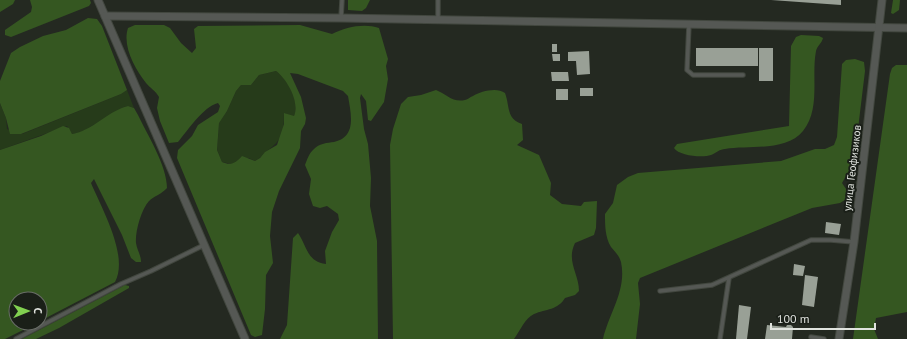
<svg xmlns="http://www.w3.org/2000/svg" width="907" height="339" font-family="'PT Sans',sans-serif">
<rect width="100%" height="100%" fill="#242921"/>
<g fill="#263b1a">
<path d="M276,71C288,79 300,102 294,117L284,113C284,133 282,140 267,151C262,155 261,158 255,161L249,158L232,164L222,162L217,150L219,122L227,111L236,91L241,85H251L259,75Z"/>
<polygon points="127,90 134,108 128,106 124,107 80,133 72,134 67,126 0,150 0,103 6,118 7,129 22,134 121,94"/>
</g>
<g fill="#355721" fill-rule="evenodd">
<polygon points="0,0 15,0 13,4 0,12"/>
<polygon points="30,0 90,0 91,3 89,6 11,37 5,35 5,30 31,12 32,7"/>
<polygon points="348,0 370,0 366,8 362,11 348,10"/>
<polygon points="893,0 900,0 899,10 893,14 891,13"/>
<polygon points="88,18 97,19 102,26 127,90 121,94 21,134 10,134 6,118 0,103 0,81 11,53 20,47 43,36 66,30"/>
<path d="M135,25H164L170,28L181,43L192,53L196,48L194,29L198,26L300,25L332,34C346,27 364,23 379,28L388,59L386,66L388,79L384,102L371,121L368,120L366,101L361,94L360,98L364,129L368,144L371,178L370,206L377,241L378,339H280L287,325L293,238L298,233C307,246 307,262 326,264L325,251L332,232L339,220L338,214L327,206L320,208L313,206L309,194L311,179L305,165C307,160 309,153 314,149C320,143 327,143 334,142C357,137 351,114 348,96L343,91L298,74L290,73L301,97L306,118L305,124L301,131L300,148L279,191L272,212L270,236L273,263L266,275L265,309L262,335L255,337L251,335L177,158L178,150L192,136L198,125L218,112L220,106L218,103C203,107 188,130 178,142L169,143L160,121L157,108L159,97C156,91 150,88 146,83C135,69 122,46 128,28ZM276,71C287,79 300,102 294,116L284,113V124L277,145L265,152L260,158L255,161L242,156C236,163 231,166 222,162L217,150L219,123L227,111L236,91L241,85H251L259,75Z"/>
<path d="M801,35L819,36L823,38C822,43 817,46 816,51C811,77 821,108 803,131C786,152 749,145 725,149C720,149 716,153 711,155C703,158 679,156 674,148L677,144L789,126L791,46L796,37Z"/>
<path d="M855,59L864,62L865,71L854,162L842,183L848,192V198L840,203L812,208L640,278L638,283L640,304L636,339H603C609,313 627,290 621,262C619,255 615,252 611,247C605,237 605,225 605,214L613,203L617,185L628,177L638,173L781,161L815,149H825L834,145L837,137L842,64L846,60Z"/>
<polygon points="896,65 907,65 907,312 876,318 874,329 878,339 853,339 890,74 892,68"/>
<path d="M436,90C446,94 453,103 465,100C467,100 470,97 473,96C481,91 497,87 505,93C510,106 506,119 522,124L523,140L517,145L539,155L551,183L550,195L562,204L581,206L584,202L597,201L596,228L594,235L575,243C566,261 579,274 579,291L575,295L565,298C558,310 546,309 534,314C525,318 520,331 514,339H393L390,145L393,129L401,104L408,97L421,95Z"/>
<path d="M128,106L134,108L138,115C148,136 167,166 167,188C162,194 154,196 149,201C141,210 135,232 136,243C137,250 141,255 141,262H136L131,258L122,235L94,179L91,183C102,209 129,256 115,282L40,321V299H16V323H37L5,339H0V150L41,136L63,126L69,128L72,134C92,131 108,111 128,106Z"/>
<polygon points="125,285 129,286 129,288 59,328 36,339 22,339"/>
</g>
<g fill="#99a096">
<polygon points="771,0 841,0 841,5"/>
<rect x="552" y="44" width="5" height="8"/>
<rect x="696" y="48" width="62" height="18"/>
<rect x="759" y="48" width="14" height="33"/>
<polygon points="589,51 590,74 577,75 576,61 568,61 568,52"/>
<polygon points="552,54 560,54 560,61 553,61"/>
<polygon points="551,72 568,72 569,81 552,81"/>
<rect x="580" y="88" width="13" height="8"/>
<rect x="556" y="89" width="12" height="11"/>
<polygon points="826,222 841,224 839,235 825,233"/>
<polygon points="794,264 805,266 803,276 793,275"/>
<polygon points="805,275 818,277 814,307 802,305"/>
<polygon points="739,305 751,307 747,339 736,339"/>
<polygon points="767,325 786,327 787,325 791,325 793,327 792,339 765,339"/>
</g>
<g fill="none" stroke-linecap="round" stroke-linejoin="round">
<defs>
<g id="lane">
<polyline points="341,18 342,0"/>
<polyline points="438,20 438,0"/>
<polyline points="689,24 687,70 693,75 743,75"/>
<polyline points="660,291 712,285 811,240 831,240 854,242"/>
<polyline points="811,337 824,339"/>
<polyline points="16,339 121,284 151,271 204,245"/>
<polyline points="720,339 729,278"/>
</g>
<g id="street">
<polyline points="98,0 245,339"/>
<polyline points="105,16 341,18 907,28"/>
<polyline points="839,339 854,242 882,0"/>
</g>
</defs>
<use href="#lane" stroke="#42473f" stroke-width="5.5"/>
<use href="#street" stroke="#42473f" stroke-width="9"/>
<use href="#lane" stroke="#555854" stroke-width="3.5"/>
<use href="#street" stroke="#555854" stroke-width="7"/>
</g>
<g text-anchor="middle" stroke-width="4" stroke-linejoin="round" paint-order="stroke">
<g font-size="11" fill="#e0e3de" stroke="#1a1f18">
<text transform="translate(852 168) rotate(-83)" y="4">улица Геофизиков</text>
</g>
</g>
<g transform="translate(28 311) rotate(89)"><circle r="19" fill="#1a1f18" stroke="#696d67"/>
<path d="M0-3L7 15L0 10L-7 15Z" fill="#81d050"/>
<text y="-6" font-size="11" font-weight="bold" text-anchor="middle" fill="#e0e3de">С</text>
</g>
<path d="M771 323v6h104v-6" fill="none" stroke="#e0e3de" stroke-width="2"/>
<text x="777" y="323" font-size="12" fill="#e0e3de" stroke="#1a1f18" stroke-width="3" paint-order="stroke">100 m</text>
</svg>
